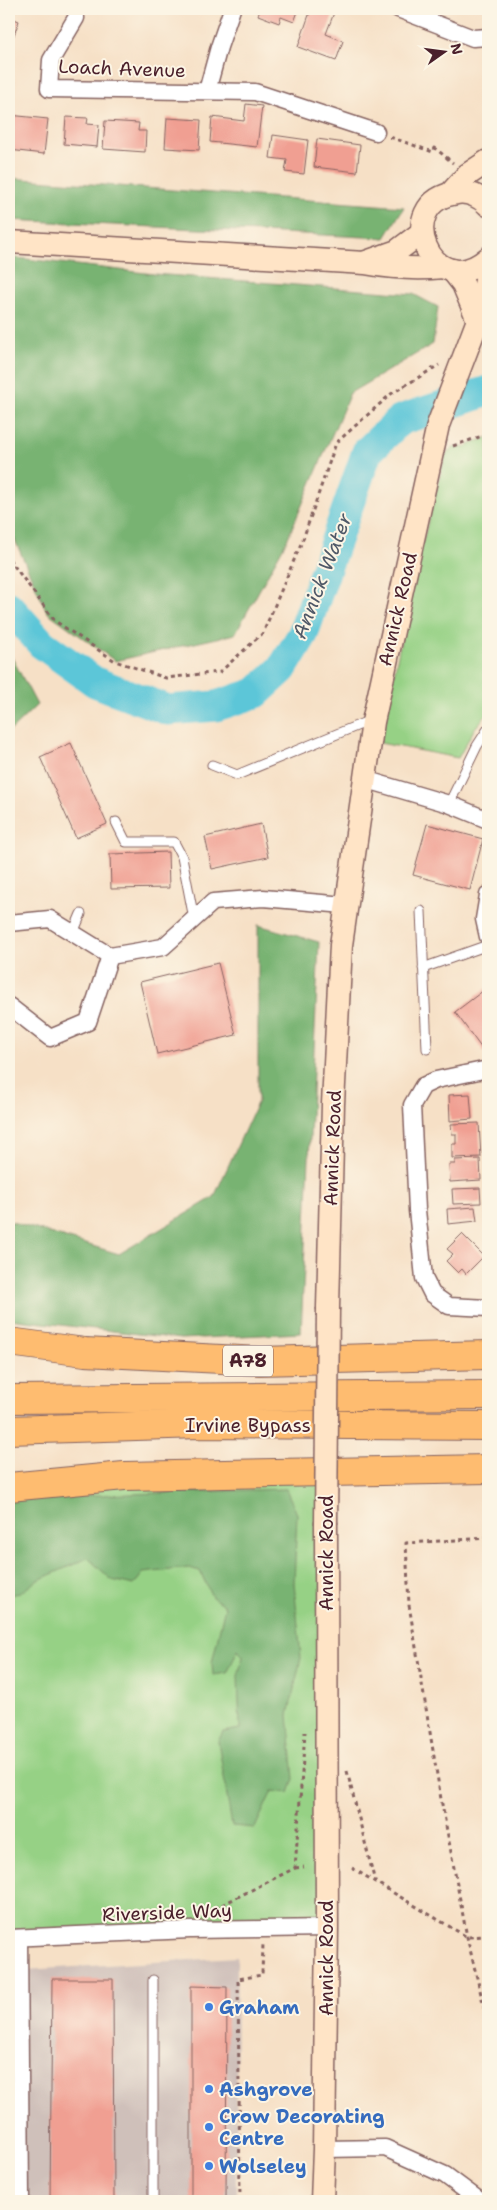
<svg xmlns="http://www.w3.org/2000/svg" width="497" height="2210" font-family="'Shantell Sans',sans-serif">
<rect width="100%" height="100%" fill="#fcf5e5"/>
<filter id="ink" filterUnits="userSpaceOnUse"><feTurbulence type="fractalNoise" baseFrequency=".02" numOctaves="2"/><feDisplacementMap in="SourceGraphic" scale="10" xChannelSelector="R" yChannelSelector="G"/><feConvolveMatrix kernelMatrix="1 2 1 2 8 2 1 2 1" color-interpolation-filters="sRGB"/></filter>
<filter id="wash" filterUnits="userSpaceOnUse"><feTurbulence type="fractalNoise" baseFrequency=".0096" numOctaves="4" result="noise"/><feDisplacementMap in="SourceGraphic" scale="20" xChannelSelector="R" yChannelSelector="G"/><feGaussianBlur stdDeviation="1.12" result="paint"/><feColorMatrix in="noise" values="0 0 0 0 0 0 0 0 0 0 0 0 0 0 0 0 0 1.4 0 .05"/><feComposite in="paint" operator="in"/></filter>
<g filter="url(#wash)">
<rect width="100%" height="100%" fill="#f6e0c6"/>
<polygon fill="#cfc0ba" points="237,1957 236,2201 9,2201 9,1971"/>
<g fill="#96d185" stroke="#707858">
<polygon points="488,437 488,713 475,728 458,758 380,743 415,571 445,456 452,448 464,447"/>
<polygon points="326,1474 327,1928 9,1935 9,1491"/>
</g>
<g fill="#78b372" stroke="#61694e">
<polygon points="9,178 404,207 385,238 9,220"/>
<polygon points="9,257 154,274 413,294 438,307 433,344 350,393 287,540 235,634 115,661 47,612 9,527"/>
<polygon points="9,652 37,705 9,732"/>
<polygon points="258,925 319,942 301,1333 181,1339 9,1319 9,1221 119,1254 214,1197 258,1101"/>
<polygon points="286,1489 297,1514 294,1583 301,1658 288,1715 294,1779 289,1793 272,1791 255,1828 232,1826 218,1741 223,1732 240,1729 238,1676 243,1657 238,1650 227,1673 213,1675 212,1663 225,1606 212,1597 200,1571 189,1568 143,1573 134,1585 112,1580 88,1558 36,1581 20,1593 9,1595 9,1498"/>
</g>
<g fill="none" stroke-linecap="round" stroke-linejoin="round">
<polyline stroke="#5cc6d8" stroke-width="31" points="9,607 42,644 95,682 168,710 216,706 256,693 282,669 303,634 367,452 400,420 488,391"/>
</g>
<g id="blocks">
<g fill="#f09f92">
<polygon points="261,9 299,9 294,22 281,17 279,23 258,15"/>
<polygon points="311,9 335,10 326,34 343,41 336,61 298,47"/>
<polygon points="9,17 19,21 9,49"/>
<polygon points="246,104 262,106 257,147 210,142 212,117 244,121"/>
<polygon points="9,115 48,119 44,154 9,150"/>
<polygon points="66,117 88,118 87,124 99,125 97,147 64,144"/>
<polygon points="167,118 201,120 199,150 165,148"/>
<polygon points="105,121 139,123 138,131 146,131 145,152 103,149"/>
<polygon points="273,135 308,140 304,174 285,172 287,160 270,158"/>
<polygon points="317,139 360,145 357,172 314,167"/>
<polygon points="71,743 107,824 76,838 40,757"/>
<polygon points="261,824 268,857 212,869 205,837"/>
<polygon points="427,824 483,839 470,890 413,875"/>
<polygon points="168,852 169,888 111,889 110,854"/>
<polygon points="218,963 236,1035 157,1054 140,982"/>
<polygon points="488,987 488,1050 485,1053 455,1012"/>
<polygon points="470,1094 472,1119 450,1121 449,1095"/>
<polygon points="479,1123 481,1157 452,1158 452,1144 456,1144 456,1134 452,1134 451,1124"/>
<polygon points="480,1159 481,1180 450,1182 449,1164 455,1164 455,1160"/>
<polygon points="480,1188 481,1203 453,1204 452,1189"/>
<polygon points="475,1207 477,1221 448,1224 447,1209"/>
<polygon points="462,1234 484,1256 466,1274 462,1269 458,1273 446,1261 453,1254 447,1249"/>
<polygon points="52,1979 113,1979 114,2201 50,2201"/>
<polygon points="191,1986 227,1987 226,2201 191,2201"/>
</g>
</g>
</g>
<g filter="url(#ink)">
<use href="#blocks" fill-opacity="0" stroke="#866361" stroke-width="1"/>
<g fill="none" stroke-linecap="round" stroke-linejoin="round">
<defs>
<g id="lane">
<polyline points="212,765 237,775 371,720"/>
<polyline points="449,804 477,746 488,729"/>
<polyline points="116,822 126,842 174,842 182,857 194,919"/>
<polyline points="421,911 427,1049"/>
<polyline points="73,933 81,914"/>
<polyline points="423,968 488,945"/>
<polyline points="153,2201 153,1980"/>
</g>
<g id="street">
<polyline points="398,9 473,38 488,37"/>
<polyline points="76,18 51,60 49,89 255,92 376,132"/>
<polyline points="207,91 219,47 232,9"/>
<polyline points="364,779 449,804 488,820"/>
<polyline points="488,895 484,919 488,937"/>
<polyline points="9,923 50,919 110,956 163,947 213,902 263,898 345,905"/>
<polyline points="9,1006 50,1038 88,1022 110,956"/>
<polyline points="488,1069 436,1080 423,1086 412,1105 417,1210 424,1278 432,1294 449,1306 488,1308"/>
<polyline points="9,1938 190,1930 327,1928"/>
<polyline points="19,1938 21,2201"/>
<polyline points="324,2149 385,2148 445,2175 480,2201"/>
</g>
<g id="secondary">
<polyline points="450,194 467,175 488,161"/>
<path d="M488,205C481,197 468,191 457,193C390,201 431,307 488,258"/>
<path d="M9,242L365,263C392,268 415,270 443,267"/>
<polyline points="366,262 397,251 421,233"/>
<polyline points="452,270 463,284 478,320"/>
<polyline points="328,1308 333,1104 341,945 373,722 438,425 478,320 488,271"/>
<polyline points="322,2201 324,2149 327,1928 326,1524"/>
</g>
<g id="highway">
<polyline points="9,1342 85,1352 260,1361 488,1355"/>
<polyline points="9,1399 488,1395"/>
<polyline points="9,1430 200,1424 488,1426"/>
<polyline points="9,1487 124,1476 488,1469"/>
</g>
</defs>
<use href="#lane" stroke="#866361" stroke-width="11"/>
<use href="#street" stroke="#866361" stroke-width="19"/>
<use href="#secondary" stroke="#866361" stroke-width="25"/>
<use href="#highway" stroke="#866361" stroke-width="30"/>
<g stroke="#866361" stroke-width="3" stroke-dasharray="4 4" stroke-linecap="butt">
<polyline points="390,137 433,152 435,148 453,163"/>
<polyline points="453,446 488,434"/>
<polyline points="9,559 55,621 115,661 166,678 220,672 263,633 303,539 336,443 391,394 439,365"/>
<polyline points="488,1538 406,1543 409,1605 441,1799 467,1937 488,2023"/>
<polyline points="347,1771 375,1882"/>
<polyline points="295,1868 304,1867"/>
<polyline points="352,1868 467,1937 488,1936"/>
<polyline points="208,1912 295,1868 305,1732"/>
<polyline points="240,2201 238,1979 262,1975 263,1943"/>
</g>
<use href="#lane" stroke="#fff" stroke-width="9"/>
<use href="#street" stroke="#fff" stroke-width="16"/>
<use href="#secondary" stroke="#ffe4c6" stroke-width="22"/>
<use href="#highway" stroke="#febc70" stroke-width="28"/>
<defs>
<polyline id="secondary-bridge" points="326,1524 328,1308"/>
</defs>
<use href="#secondary-bridge" stroke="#866361" stroke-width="25" stroke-linecap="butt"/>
<use href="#secondary-bridge" stroke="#ffe4c6" stroke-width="22"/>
</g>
</g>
<g fill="#3f7fe0" stroke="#fcf5e5" stroke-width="2">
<circle cx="209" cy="2007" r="5"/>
<circle cx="209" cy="2089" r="5"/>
<circle cx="209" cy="2127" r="5"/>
<circle cx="209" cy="2166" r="5"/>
</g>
<g text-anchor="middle" stroke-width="4" stroke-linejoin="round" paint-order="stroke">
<rect fill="#fcf5e5" stroke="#7f5f63" stroke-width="1" x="223" y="1345.5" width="50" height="31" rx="4"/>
<g font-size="18" font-weight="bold" fill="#4a1f2b">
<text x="248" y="1367">A78</text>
</g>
<g font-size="19" fill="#4a1f2b" stroke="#fcf5e5">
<text transform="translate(122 68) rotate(2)" y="7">Loach Avenue</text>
<text transform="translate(397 609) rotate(-77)" y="7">Annick Road</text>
<text transform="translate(332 1148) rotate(-88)" y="7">Annick Road</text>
<text x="248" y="1432">Irvine Bypass</text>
<text transform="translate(326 1553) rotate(-90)" y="7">Annick Road</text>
<text transform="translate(167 1912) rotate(-2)" y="7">Riverside Way</text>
<text transform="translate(326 1958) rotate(-90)" y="7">Annick Road</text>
</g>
<g font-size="19" font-weight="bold" fill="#366cbe" stroke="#fcf5e5" text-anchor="start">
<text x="219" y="2014">Graham</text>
<text x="219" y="2096">Ashgrove</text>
<text x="219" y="2123">Crow Decorating<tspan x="219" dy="22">Centre</tspan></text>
<text x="219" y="2173">Wolseley</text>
</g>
<g font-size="20" font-style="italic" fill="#505968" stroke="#fcf5e5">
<text transform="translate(322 576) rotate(-69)" y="7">Annick Water</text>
</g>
</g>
<rect width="497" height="2210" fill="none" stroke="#fcf5e5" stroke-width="30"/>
<g transform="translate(444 52) rotate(76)" stroke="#fcf5e5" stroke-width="4" paint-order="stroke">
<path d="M0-4L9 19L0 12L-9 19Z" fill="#4a1f2b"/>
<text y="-8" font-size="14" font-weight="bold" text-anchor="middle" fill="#4a1f2b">N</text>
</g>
</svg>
